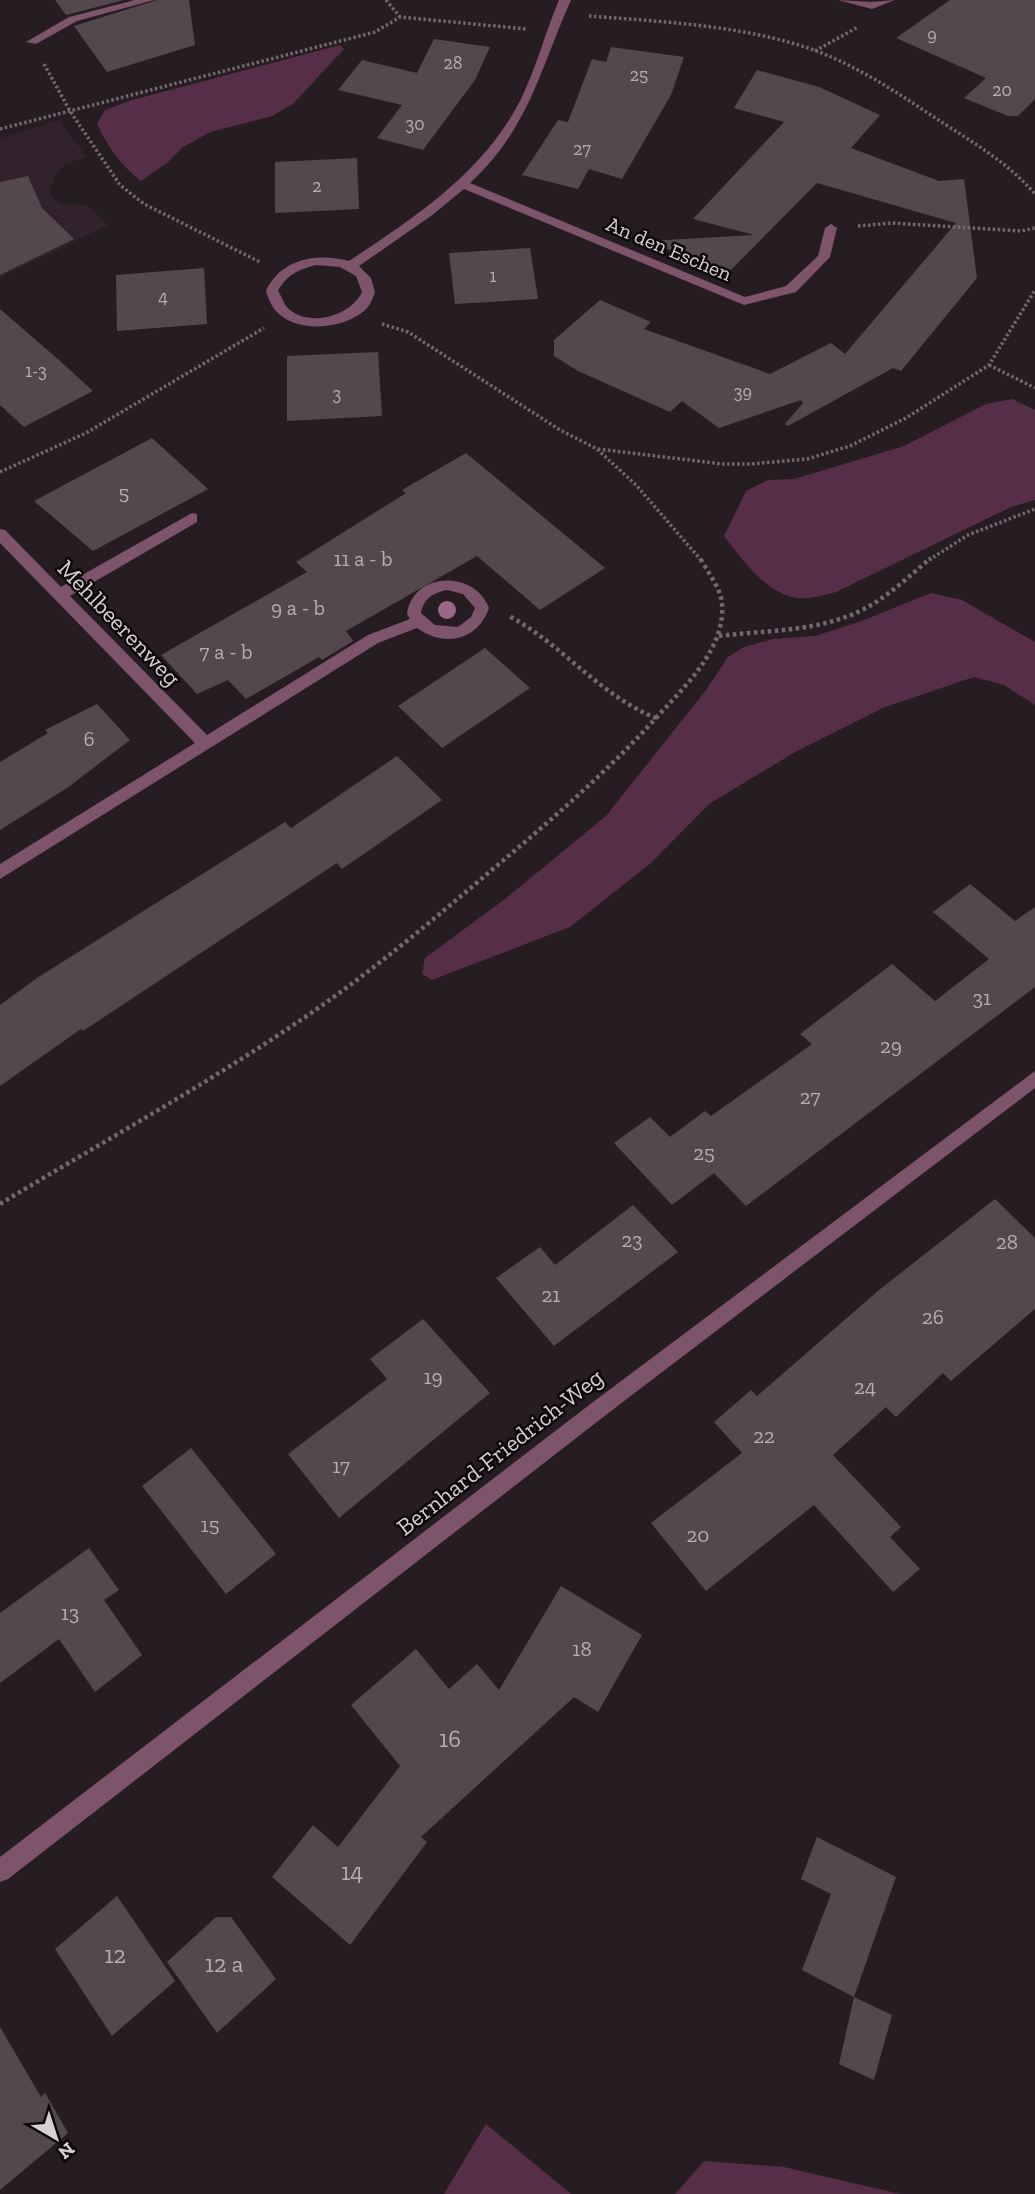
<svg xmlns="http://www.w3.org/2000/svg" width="1035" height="2194" font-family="'Zilla Slab',serif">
<rect width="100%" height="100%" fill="#261d22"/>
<polygon fill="#31222b" points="59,120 87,157 65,164 54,178 49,193 60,204 86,205 108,225 0,278 0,138"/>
<g fill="#572e47">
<path d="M340,45L344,49L293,104L272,116L210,132L183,147L167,163L141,181C121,165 108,148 97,124L105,110L132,100Z"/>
<path d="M1012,399L1035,410V500L1011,507L836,592C828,594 818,597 809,598C772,602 744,562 724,536L746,491L768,480L794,479L904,446L986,404Z"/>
<polygon points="931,593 962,600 1035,642 1035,705 1004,685 974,677 885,707 797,751 709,804 651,863 570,927 432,980 422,974 425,958 505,899 606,816 706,690 728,657 744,647 773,639 815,636 859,622"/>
<polygon points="486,2124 571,2194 444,2194"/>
<polygon points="704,2161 784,2167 900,2194 675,2194"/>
</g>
<g fill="#53484e">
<polygon points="55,0 124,0 66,15"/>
<polygon points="157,0 189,0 195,45 107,72 74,26"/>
<polygon points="950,0 1035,0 1035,99 1018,116 1008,116 964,98 986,78 896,38"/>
<polygon points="434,39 490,47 475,80 423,150 377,138 402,105 338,90 362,60 417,73"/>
<polygon points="611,47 684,57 671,95 622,179 589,169 578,189 522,175 558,120 568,122 592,59 606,62"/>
<polygon points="757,70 819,87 880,115 851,148 939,181 964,179 977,278 901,371 893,368 788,426 785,424 803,403 801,400 719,428 682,401 670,412 578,371 554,356 554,340 600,300 651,322 644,329 770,374 831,343 845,354 956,223 817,183 727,274 649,241 754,235 693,219 784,122 734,108"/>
<polygon points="357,158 359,209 275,213 275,162"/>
<polygon points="28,176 42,208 74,239 0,275 0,182"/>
<polygon points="530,248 538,299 455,304 449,253"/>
<polygon points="204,268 207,324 117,331 116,275"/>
<polygon points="0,309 60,361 93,391 24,427 0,405"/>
<polygon points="378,352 382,416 287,421 287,356"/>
<polygon points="152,438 208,489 93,551 34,501"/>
<polygon points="466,453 605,568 540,610 477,556 346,631 353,641 322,660 319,657 246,699 228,680 197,694 161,655 307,572 296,562 406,493 402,490"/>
<polygon points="485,648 530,688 442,748 398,706"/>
<polygon points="97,704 130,740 67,788 0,830 0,762 48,733 45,730"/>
<polygon points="397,756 442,800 342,869 337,863 83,1031 81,1029 0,1086 0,1005 37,978 285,822 291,828"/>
<polygon points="970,884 1015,921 1035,907 1035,987 746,1206 714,1173 672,1205 614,1143 650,1117 670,1137 705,1111 711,1116 812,1044 800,1034 892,964 935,1001 989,959 933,912"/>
<polygon points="995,1199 1035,1238 1035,1309 951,1381 943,1373 896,1417 886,1407 833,1455 901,1527 890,1537 920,1569 893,1592 814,1505 706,1591 651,1523 742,1453 714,1422 751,1390 757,1396 879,1290"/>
<polygon points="633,1205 678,1252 554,1346 496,1278 540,1247 555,1265"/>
<polygon points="423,1319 490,1393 339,1518 288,1454 387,1379 370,1359"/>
<polygon points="191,1448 276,1554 226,1594 142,1486"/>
<polygon points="89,1548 119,1590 104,1600 142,1655 95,1692 59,1639 0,1683 0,1613"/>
<polygon points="561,1586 642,1635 598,1712 574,1697 421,1837 427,1842 350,1945 272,1877 313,1825 338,1847 400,1766 351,1705 416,1649 449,1689 477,1664 499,1690"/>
<polygon points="817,1837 896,1877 854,1997 802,1970 831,1894 801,1879"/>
<polygon points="117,1896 175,1981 112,2036 55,1949"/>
<polygon points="216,1917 231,1917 276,1979 217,2033 167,1962"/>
<polygon points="854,1997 892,2015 874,2080 839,2064"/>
<polygon points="0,2027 41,2097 45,2093 68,2133 0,2190"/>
</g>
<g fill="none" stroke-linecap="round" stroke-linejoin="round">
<g stroke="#71696d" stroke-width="3.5" stroke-dasharray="2.5 2.5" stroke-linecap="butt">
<polyline points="386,0 400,17"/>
<path d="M589,16C665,22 742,25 814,50C860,67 902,96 943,123C976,144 1009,164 1035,194"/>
<polyline points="815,51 858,27"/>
<polyline points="44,64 70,111 120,185 144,204 260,262"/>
<polyline points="0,129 375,32 400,17 526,29"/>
<polyline points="858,226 892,223 1021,231 1035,228"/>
<polyline points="382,324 408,332 560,430 597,449 636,485 701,560"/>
<polyline points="989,365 1035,388"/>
<polyline points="598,449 722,464 751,464 807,459 850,446 906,418 989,365 1035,290"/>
<polyline points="0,472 86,433 264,328"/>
<polyline points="929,560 968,535 1035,509"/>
</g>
<g stroke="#71696d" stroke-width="4.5" stroke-dasharray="3.5 3.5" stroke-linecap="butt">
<path d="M719,636C767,630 818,632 862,610C888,597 909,576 931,558"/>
<path d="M656,718C684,687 726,649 722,603C721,589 707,571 700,558"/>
<path d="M0,1204C104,1141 211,1082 311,1013C375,969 434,919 493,869C550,821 606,773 656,718C599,695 563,645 509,616"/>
</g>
<g fill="#7e536c" fill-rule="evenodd">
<polygon points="135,0 154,0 77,21 36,44 26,42 69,17"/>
<path d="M559,0H571C540,69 529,129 470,183L745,297L786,286L818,256L825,228L831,224L837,228L830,257L796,292L744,305L464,189L431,216L359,266L371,278L375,292C373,297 371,303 368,307C348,330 296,334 276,311C271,306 268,297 266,291C280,259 317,252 349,261C415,217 482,174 520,101C536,69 545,33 559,0ZM316,265L340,267L356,276L362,292C350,317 306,329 286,306C283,302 281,295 278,291C286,275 300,269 316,265Z"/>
<polygon points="838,0 871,2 895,0 872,9"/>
<path d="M192,513L197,514V522L70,596L207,735L368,635L410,619L407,614C413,571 475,570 489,608C478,640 445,648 417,628L378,643L0,879V864L195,743L0,543V529L5,530L61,587ZM447,590L463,594L475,608L471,617L458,627L435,625L421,613C424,598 433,593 447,590Z"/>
<polygon points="1035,1071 1035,1088 611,1411 8,1879 0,1882 0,1857 597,1399"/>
</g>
</g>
<circle fill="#9c6786" cx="447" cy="610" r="9"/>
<g text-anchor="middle" stroke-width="5" stroke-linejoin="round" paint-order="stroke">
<g font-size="18" fill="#b5aeb2">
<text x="932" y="41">9</text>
<text x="453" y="69">28</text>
<text x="639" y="81">25</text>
<text x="1002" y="96">20</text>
<text x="415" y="130">30</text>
<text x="582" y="155">27</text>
<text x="317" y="192">2</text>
<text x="493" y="282">1</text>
<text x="163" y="303">4</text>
<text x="36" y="377">1-3</text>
<text x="743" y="398">39</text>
<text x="337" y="400">3</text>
</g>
<g font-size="21" fill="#d6d0d3" stroke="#0d090b">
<text transform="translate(669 249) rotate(23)" y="7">An den Eschen</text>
</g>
<g font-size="21" fill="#b5aeb2">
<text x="124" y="500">5</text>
<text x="363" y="566">11 a - b</text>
<text x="298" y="615">9 a - b</text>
<text x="226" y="659">7 a - b</text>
<text x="89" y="746">6</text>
<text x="982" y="1005">31</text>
<text x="891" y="1053">29</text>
<text x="810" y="1104">27</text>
<text x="704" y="1160">25</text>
<text x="632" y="1247">23</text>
<text x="1007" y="1249">28</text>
<text x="551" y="1302">21</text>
<text x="933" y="1324">26</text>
<text x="433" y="1384">19</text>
<text x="865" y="1394">24</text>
<text x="764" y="1443">22</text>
<text x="341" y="1473">17</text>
<text x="210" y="1532">15</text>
<text x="698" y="1542">20</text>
<text x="70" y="1620">13</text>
<text x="582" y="1656">18</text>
</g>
<g font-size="24" fill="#d6d0d3" stroke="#0d090b">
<text transform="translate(119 623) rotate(46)" y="8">Mehlbeerenweg</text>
<text transform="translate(500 1452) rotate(-38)" y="8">Bernhard-Friedrich-Weg</text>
</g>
<g font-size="24" fill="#b5aeb2">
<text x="450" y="1747">16</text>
<text x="352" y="1880">14</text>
<text x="115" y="1963">12</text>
<text x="224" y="1972">12 a</text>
</g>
</g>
<g transform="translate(56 2138) rotate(141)" stroke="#0d090b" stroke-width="5" paint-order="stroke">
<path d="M0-5L12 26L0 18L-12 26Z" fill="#d6d0d3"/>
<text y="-10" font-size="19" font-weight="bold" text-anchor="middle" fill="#d6d0d3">N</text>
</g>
</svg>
